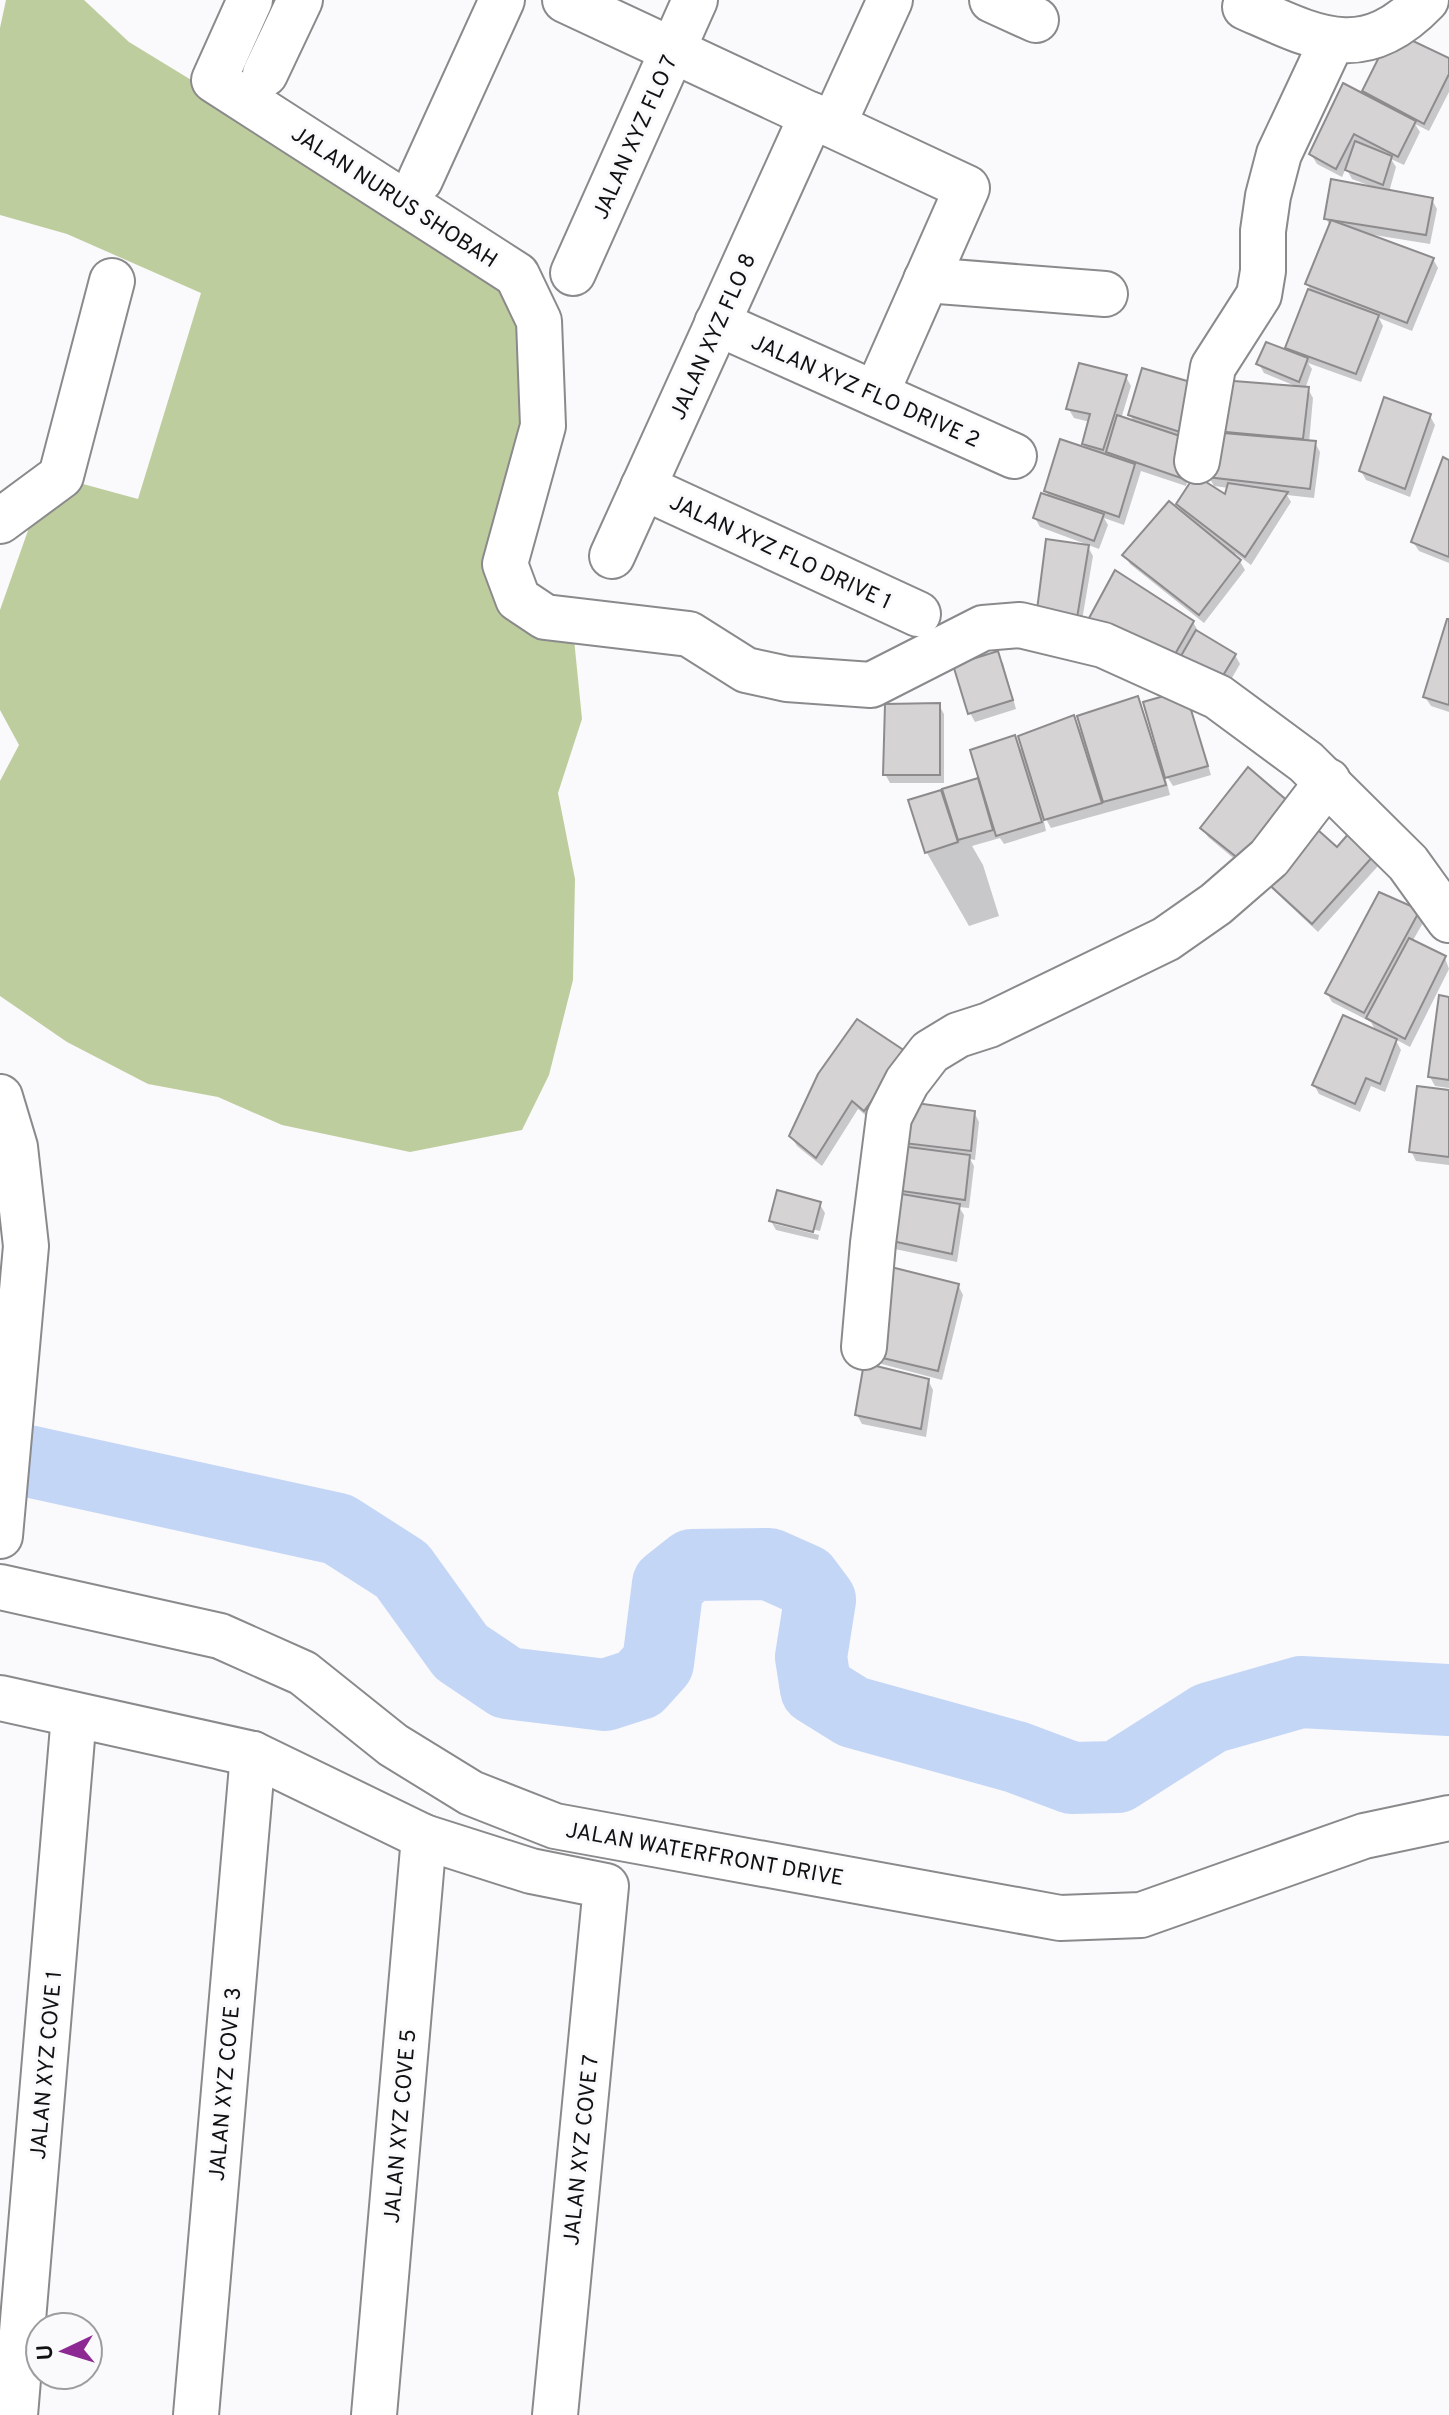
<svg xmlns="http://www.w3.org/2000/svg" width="1449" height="2415" font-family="Overpass,sans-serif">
<rect width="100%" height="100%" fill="#faf9fc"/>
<polygon fill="#becd9d" points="6,0 84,0 129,42 275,131 504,282 526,338 532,389 486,578 509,614 574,639 582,719 558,793 575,879 573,980 549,1075 522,1130 410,1152 282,1125 218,1097 148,1084 67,1042 0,996 0,781 19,745 0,710 0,610 31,522 83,484 138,499 201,293 67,234 0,215 0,28"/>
<g fill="#0003">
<polygon points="1449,60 1449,92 1429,131 1415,124 1420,132 1404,165 1391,159 1396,167 1389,192 1432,200 1437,209 1430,244 1368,234 1433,259 1438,268 1412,331 1379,318 1383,326 1361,382 1308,363 1312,369 1305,389 1308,389 1313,398 1309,443 1315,443 1320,452 1314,498 1287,495 1291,502 1251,565 1235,553 1245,570 1204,623 1130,564 1125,555 1185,516 1178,504 1226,497 1229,488 1214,486 1209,477 1217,430 1298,387 1264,373 1259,364 1286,352 1310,289 1307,284 1330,226 1326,218 1373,187 1352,179 1346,168 1342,177 1317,164 1311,154 1369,99 1364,91"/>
<polygon points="1126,377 1131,386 1121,419 1135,423 1130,415 1205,396 1196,451 1186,486 1141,471 1124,525 1104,518 1108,525 1099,549 1040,527 1035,518 1050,498 1046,491 1088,450 1084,444 1090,422 1074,418 1068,408"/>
<polygon points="1430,416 1435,425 1410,497 1366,480 1361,471"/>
<polygon points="1449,462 1449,563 1419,551 1413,542"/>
<polygon points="1087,545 1093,556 1081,626 1039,609"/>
<polygon points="1116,573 1193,622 1198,631 1235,655 1240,664 1219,700 1182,677"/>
<polygon points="1449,621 1449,712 1431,706 1425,697"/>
<polygon points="997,654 1003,663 1016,709 975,722 970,713"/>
<polygon points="1137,698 1156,752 1160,751 1189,702 1211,775 1173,786 1164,772 1170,795 1051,828 1042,812 1046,831 1004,844 1000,838 972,846 983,865 999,916 969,926 927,853 911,801 940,792 946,802 944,790 981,779 1014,738 1024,754 1073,717 1082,733"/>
<polygon points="939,705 944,714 944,783 890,783 885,774"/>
<polygon points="1294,813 1249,871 1208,837 1202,828"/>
<polygon points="1350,835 1379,865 1318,932 1270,887 1264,878 1338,850"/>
<polygon points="1419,912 1424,921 1412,942 1445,958 1449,969 1410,1047 1395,1039 1401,1050 1385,1092 1371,1086 1360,1112 1319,1094 1314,1085 1376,1032 1371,1022 1332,1002 1327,993"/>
<polygon points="1449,999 1449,1088 1435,1086 1430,1077"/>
<polygon points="906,1055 870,1119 858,1109 822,1166 797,1146 791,1136"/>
<polygon points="1449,1092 1449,1165 1416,1161 1411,1151"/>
<polygon points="974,1112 979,1122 975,1160 970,1159 974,1166 969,1208 959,1207 964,1215 957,1262 890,1248 897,1142"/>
<polygon points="819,1203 825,1213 820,1231 775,1220 775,1224 819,1235 818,1240 776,1230 771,1221"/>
<polygon points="958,1285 963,1295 942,1380 878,1363 872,1354"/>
<polygon points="928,1380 933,1390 926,1437 862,1424 857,1415"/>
</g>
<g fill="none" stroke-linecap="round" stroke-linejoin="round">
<polyline stroke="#c3d6f6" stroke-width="72" points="0,1455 338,1529 402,1570 461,1652 507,1683 605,1695 639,1684 658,1663 668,1584 692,1565 769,1564 805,1580 820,1600 811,1657 816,1689 853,1712 1016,1757 1072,1778 1117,1777 1210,1718 1301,1692 1449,1700"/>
</g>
<g fill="#d6d3d5" stroke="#8e8b8d" stroke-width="2">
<polygon points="1392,31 1449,58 1449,74 1424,124 1362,91"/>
<polygon points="1343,83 1416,121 1398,157 1354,134 1336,169 1309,154"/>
<polygon points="1355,141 1392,156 1383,185 1345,170"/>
<polygon points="1331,179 1433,198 1426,235 1324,219"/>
<polygon points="1331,220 1434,258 1407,323 1305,284"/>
<polygon points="1308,289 1379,315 1356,374 1285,348"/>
<polygon points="1266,342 1308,358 1299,382 1256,364"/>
<polygon points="1079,363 1127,375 1103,450 1082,444 1090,414 1066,409"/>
<polygon points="1142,368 1201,385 1186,434 1128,415"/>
<polygon points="1221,380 1309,387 1303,439 1215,431"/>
<polygon points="1384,397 1431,414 1405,489 1359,471"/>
<polygon points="1117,415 1192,440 1181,478 1106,452"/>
<polygon points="1212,432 1316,441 1310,489 1207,477"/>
<polygon points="1060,439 1135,464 1119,517 1044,491"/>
<polygon points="1443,457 1449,460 1449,557 1411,542"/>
<polygon points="1195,475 1225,494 1228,483 1288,492 1245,557 1176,504"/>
<polygon points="1041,493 1104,514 1094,541 1033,518"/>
<polygon points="1169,501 1241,560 1199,615 1122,555"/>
<polygon points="1046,539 1089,545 1077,618 1037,610"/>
<polygon points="1115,570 1194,621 1167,668 1088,620"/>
<polygon points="1447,619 1449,619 1449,705 1423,697"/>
<polygon points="1196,630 1236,654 1213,692 1174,668"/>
<polygon points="998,651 1013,700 968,714 953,665"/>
<polygon points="1185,690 1208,766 1165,778 1143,702"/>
<polygon points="1138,696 1166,785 1103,802 1077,716"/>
<polygon points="940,703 940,775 883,775 885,704"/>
<polygon points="1074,715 1102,803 1044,820 1018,736"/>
<polygon points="1015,735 1042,822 996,836 970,750"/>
<polygon points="1248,767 1290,803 1244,863 1200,828"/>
<polygon points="978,778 993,830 958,840 942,789"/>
<polygon points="941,790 958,842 925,853 908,800"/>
<polygon points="1309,822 1337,847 1350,832 1375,854 1312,924 1262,878"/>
<polygon points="1379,892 1420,910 1364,1013 1325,993"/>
<polygon points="1409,938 1446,956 1405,1039 1366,1018"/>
<polygon points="1439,995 1449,997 1449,1080 1428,1077"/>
<polygon points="1343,1015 1397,1039 1380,1084 1366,1078 1355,1104 1312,1085"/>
<polygon points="857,1019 908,1053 864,1111 852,1101 816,1158 789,1136 818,1074"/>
<polygon points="1417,1086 1449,1090 1449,1157 1409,1152"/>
<polygon points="901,1101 975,1111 971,1151 895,1142"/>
<polygon points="893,1145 970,1155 965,1200 888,1189"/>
<polygon points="777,1190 821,1202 813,1232 769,1221"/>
<polygon points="890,1192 960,1204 952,1254 883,1239"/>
<polygon points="891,1267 959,1284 938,1371 870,1355"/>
<polygon points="864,1363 929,1379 921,1429 855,1415"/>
</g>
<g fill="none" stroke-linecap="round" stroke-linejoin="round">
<defs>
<g id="minor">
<polyline points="250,0 214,80 517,275 539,321 543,426 505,564 518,599 545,617 689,634 746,670 787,679 871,685 983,628 1020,625 1103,645 1218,697 1306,762 1408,863 1449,920"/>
<polyline points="565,0 967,188 876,394"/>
<polyline points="992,0 1036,20"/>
<path d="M1245,7C1316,38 1363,66 1426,0"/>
<polyline points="265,74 300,0"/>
<polyline points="833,125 890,0"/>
<polyline points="420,180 502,0"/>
<polyline points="573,273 695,0"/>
<polyline points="926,280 1105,294"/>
<polyline points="717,323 1014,456"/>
<polyline points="1197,461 1213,367 1259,295 1263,271 1263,231 1268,196 1279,154 1332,41"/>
<polyline points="643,487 918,614"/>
<polyline points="0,521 61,476 112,281"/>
<polyline points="612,556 812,115"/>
<polyline points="0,1097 15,1147 26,1246 0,1536"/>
<polyline points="864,1347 873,1243 889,1117 907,1082 930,1052 958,1035 989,1025 1166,939 1216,904 1269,858 1328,781"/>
<polyline points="0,1587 220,1636 303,1673 393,1745 471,1793 555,1826 1060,1918 1141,1915 1364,1836 1449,1818"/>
<polyline points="0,1698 253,1754 424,1837 531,1871 606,1886 555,2415"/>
<polyline points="15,2415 74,1715"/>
<polyline points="196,2415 253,1754"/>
<polyline points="374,2415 424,1837"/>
</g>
</defs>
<use href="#minor" stroke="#8a898c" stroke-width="48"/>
<use href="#minor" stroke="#fff" stroke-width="44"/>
</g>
<g text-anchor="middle" stroke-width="6" stroke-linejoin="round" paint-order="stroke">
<g font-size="22" fill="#111112" stroke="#faf9fc">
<text transform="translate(634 137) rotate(-66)" y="8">JALAN XYZ FLO 7</text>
<text transform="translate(395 196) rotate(33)" y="8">JALAN NURUS SHOBAH</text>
<text transform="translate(712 336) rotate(-66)" y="8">JALAN XYZ FLO 8</text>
<text transform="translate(866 390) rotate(24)" y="8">JALAN XYZ FLO DRIVE 2</text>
<text transform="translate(781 551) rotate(25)" y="8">JALAN XYZ FLO DRIVE 1</text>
<text transform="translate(705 1853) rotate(10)" y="8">JALAN WATERFRONT DRIVE</text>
<text transform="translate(45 2065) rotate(-85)" y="8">JALAN XYZ COVE 1</text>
<text transform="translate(224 2084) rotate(-85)" y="8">JALAN XYZ COVE 3</text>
<text transform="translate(399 2126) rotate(-85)" y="8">JALAN XYZ COVE 5</text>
<text transform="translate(580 2150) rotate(-84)" y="8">JALAN XYZ COVE 7</text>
</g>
</g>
<g transform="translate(64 2351) rotate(266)"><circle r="38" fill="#faf9fc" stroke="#9d9c9e" stroke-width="2"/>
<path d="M0-6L14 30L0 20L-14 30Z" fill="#8c2992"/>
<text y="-12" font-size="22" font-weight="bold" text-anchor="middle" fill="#111112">U</text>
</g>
</svg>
